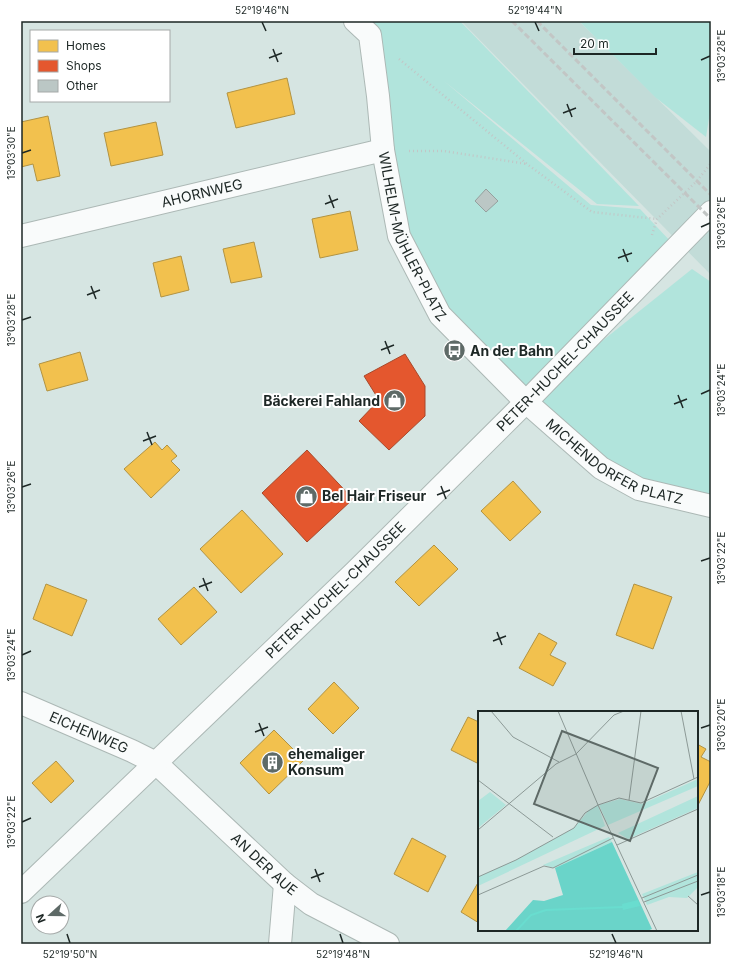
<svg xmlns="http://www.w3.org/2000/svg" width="732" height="965" font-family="Inter,sans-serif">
<rect width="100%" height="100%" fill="#d6e5e2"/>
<polygon fill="#c2dcd8" points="461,21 579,21 711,152 711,275"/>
<g fill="#b1e4dc">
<polygon points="371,21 460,21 639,206 597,204 444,81 591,205 640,209 672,243 527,391 447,312 405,230 373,23"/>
<polygon points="579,21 711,21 711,106 706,137 655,97"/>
<polygon points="692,269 711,282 711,504 601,468 526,402"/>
</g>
<g fill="#f2c14e" stroke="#b29342">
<polygon points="287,78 295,114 236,128 227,93"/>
<polygon points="48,116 60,176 37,181 33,164 21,167 21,122"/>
<polygon points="156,122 163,155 111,166 104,133"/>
<polygon points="350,211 358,250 320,258 312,219"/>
<polygon points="254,242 262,277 231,283 223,249"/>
<polygon points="181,256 189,290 161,297 153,263"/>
<polygon points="80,352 88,380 47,391 39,364"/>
<polygon points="155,442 162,450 167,445 177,456 171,461 180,470 151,498 124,469"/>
<polygon points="513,481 541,512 510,541 481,511"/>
<polygon points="242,510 283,554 241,593 200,549"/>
<polygon points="434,545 458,569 419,606 395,582"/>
<polygon points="46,584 87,600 72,636 33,619"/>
<polygon points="634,584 672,597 653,649 616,635"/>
<polygon points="194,587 217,612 181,645 158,619"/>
<polygon points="539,633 557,643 550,655 566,663 553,686 519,668"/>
<polygon points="334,682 359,708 333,734 308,709"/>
<polygon points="468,717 479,722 479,759 477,763 451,750"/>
<polygon points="274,730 304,760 269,794 240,763"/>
<polygon points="697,744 706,749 701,757 711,762 711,780 698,805 697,805"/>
<polygon points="56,761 74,781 51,803 32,783"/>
<polygon points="412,838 446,856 428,892 394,874"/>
<polygon points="479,881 479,923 461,912"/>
</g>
<g fill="#e4572e" stroke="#a8492b">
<polygon points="405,354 425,386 425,416 389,450 359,421 379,400 364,376"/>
<polygon points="307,450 353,499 307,542 262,493"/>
</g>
<polygon fill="#bbc7c5" stroke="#95a09e" points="486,189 498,201 486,212 475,201"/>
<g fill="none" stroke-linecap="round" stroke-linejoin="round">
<defs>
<g id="minor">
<path id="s1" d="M355,21L370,35L378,96L383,150L399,236L440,315L526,402L601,468L639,489L711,506"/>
<path id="s2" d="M21,236L383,150"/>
<path id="s3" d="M21,703L132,751L156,763L285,884L311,904L388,944"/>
<polyline points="280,944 285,884"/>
</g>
<g id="tertiary">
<path id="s4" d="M21,892L355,572L526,402L711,212"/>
</g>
</defs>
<use href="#minor" stroke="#acb8b5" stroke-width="24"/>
<use href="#tertiary" stroke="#acb8b5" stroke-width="24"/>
<g stroke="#c2c6c6" stroke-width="2.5" stroke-dasharray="1 3" stroke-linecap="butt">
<polyline points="399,59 527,164 592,212 657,219"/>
<polyline points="409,151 444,151 527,164"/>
<polyline points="711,152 711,156"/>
<polyline points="652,235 657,219 697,181 711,163"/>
</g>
<use href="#minor" stroke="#f9fbfb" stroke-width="22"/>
<use href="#tertiary" stroke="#f9fbfb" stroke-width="22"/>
<g stroke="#c2c6c5" stroke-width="3" stroke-dasharray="6 3" stroke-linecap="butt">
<polyline points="512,21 711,219"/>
<polyline points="537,21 711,195"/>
</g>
</g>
<path fill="none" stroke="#1d2725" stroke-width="1.5" d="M262,22L266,31M535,22L539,31M273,49L278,62M269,58L282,53M701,60L710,56M567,104L572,117M563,113L576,108M22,153L31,150M329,195L334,208M325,204L338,199M701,227L710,223M623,249L628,262M618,258L632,253M91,286L96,299M87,295L100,290M22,320L31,317M385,341L390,354M381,350L394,345M701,394L710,390M678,395L683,408M674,404L687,399M147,432L152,445M143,441L156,436M441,486L446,499M22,487L31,484M437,495L450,490M701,561L710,558M203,578L208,591M199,587L212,582M497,632L502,645M493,641L506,636M22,655L31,651M259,723L264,736M701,728L710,725M255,732L268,727M22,822L31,818M315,869L320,882M311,878L324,873M701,895L710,892M67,934L70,943M340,934L343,943M612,934L616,943"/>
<defs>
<symbol id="bus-disc" viewBox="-11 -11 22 22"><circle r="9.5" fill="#5e6a67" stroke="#fff"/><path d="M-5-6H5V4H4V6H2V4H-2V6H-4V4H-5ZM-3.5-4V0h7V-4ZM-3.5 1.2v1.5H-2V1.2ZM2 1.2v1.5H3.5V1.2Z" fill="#fff"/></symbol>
<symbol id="shop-disc" viewBox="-11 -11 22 22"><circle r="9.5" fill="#5e6a67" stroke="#fff"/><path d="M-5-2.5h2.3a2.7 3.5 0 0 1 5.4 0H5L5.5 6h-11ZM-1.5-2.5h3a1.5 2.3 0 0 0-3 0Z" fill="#fff"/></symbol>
<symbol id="building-disc" viewBox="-11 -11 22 22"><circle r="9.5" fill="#5e6a67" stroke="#fff"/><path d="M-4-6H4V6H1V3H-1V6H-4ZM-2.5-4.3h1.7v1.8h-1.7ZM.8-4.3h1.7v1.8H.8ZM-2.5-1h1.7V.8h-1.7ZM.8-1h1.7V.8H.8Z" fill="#fff"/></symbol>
</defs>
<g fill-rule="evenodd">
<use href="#bus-disc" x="442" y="338" width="25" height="25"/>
<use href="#shop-disc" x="382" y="388" width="25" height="25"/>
<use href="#shop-disc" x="294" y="484" width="25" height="25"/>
<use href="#building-disc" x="260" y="750" width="25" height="25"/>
</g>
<g text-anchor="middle" stroke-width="4" stroke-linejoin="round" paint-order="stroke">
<g font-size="14" fill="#1d2725" stroke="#fff">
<text dy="5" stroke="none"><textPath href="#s2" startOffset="186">AHORNWEG</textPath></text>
<text dy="5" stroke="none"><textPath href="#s1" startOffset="228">WILHELM-MÜHLER-PLATZ</textPath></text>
<text dy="5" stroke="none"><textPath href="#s4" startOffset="760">PETER-HUCHEL-CHAUSSEE</textPath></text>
<text dy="5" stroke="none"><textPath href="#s1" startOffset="544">MICHENDORFER PLATZ</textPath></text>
<text dy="5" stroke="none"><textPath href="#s4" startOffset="436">PETER-HUCHEL-CHAUSSEE</textPath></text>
<text dy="5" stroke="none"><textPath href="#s3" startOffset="74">EICHENWEG</textPath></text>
<text dy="5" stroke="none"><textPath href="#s3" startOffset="296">AN DER AUE</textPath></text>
</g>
<g font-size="14" font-weight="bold" fill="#1d2725" stroke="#fff" text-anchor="start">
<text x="470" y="356">An der Bahn</text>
<text x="380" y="406" text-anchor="end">Bäckerei Fahland</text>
<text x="322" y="501">Bel Hair Friseur</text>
<text x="288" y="759">ehemaliger<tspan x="288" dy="16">Konsum</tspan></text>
</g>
</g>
<g transform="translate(478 711)">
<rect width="220" height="220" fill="#d6e5e2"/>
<path d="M220,68V75L130,114L121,94L142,88L164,93ZM12,81L28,94L0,117V90ZM220,85V97L150,128L140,122ZM120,94L127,115L0,175V166L38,149L96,117L111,99ZM131,126L134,131L77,157L65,154ZM220,161V176L209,187L191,186L169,194L164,183Z" fill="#b1e4dc"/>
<path d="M134,131L174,218L169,220H27L55,189L66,190L85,184L77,157Z" fill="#6ad4c9"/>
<path d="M160,189L162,195L145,199L144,193Z" fill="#69ddcf"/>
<path fill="none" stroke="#69ddcf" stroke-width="2" d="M38,220L53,204L68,199L145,196"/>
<path fill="none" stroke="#8c9996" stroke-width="1" d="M13,0L35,26L81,51M80,0L120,94L179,220M203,0L216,68M0,69L75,126M151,89L163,0M0,119L78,53L98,43L136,4L146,0M139,134L220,98M0,166L38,149L96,117L107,102L120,94L141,87L163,92L220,66M0,184L66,155L75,157L135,127M210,185L220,194M164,187L220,164M166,191L220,170"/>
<path fill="#5e6a67" fill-opacity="0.15" stroke="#5e6a67" stroke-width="2" d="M84,20L180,57L152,130L56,93Z"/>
<rect width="220" height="220" fill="none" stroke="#1d2725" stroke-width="2"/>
</g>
<rect width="732" height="965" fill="none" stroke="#ffffff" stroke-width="44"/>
<rect x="30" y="30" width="140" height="72" fill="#ffffff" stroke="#a5a9a8"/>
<rect x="38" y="40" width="20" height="12" fill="#f2c14e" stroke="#a5a9a8"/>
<text x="66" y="50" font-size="12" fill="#1d2725">Homes</text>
<rect x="38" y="60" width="20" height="12" fill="#e4572e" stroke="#a5a9a8"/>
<text x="66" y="70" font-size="12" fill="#1d2725">Shops</text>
<rect x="38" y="80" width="20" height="12" fill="#bbc7c5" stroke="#a5a9a8"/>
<text x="66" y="90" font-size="12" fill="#1d2725">Other</text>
<g transform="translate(50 915) rotate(249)"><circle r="19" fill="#ffffff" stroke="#a5a9a8"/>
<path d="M0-3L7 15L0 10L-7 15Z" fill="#5e6a67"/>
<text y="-6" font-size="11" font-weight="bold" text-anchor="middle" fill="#1d2725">N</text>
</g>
<path d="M574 48v6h82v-6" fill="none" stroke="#1d2725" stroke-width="2"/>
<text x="580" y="48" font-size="12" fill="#1d2725" stroke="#ffffff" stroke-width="3" paint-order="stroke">20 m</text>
<rect x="22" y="22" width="688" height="921" fill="none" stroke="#1d2725" stroke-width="1.5"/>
<g font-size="10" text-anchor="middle" fill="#1d2725">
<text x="262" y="14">52°19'46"N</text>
<text x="535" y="14">52°19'44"N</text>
<text transform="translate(721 56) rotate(-90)" y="4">13°03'28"E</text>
<text transform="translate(11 153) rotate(-90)" y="4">13°03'30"E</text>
<text transform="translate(721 223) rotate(-90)" y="4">13°03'26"E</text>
<text transform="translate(11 320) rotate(-90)" y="4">13°03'28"E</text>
<text transform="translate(721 390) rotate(-90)" y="4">13°03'24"E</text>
<text transform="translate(11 487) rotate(-90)" y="4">13°03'26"E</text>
<text transform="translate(721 558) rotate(-90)" y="4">13°03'22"E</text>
<text transform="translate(11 655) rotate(-90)" y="4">13°03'24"E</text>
<text transform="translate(721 725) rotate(-90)" y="4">13°03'20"E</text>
<text transform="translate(11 822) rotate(-90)" y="4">13°03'22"E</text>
<text transform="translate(721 892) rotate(-90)" y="4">13°03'18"E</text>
<text x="70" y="958">52°19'50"N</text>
<text x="343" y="958">52°19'48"N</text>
<text x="616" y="958">52°19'46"N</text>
</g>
</svg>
